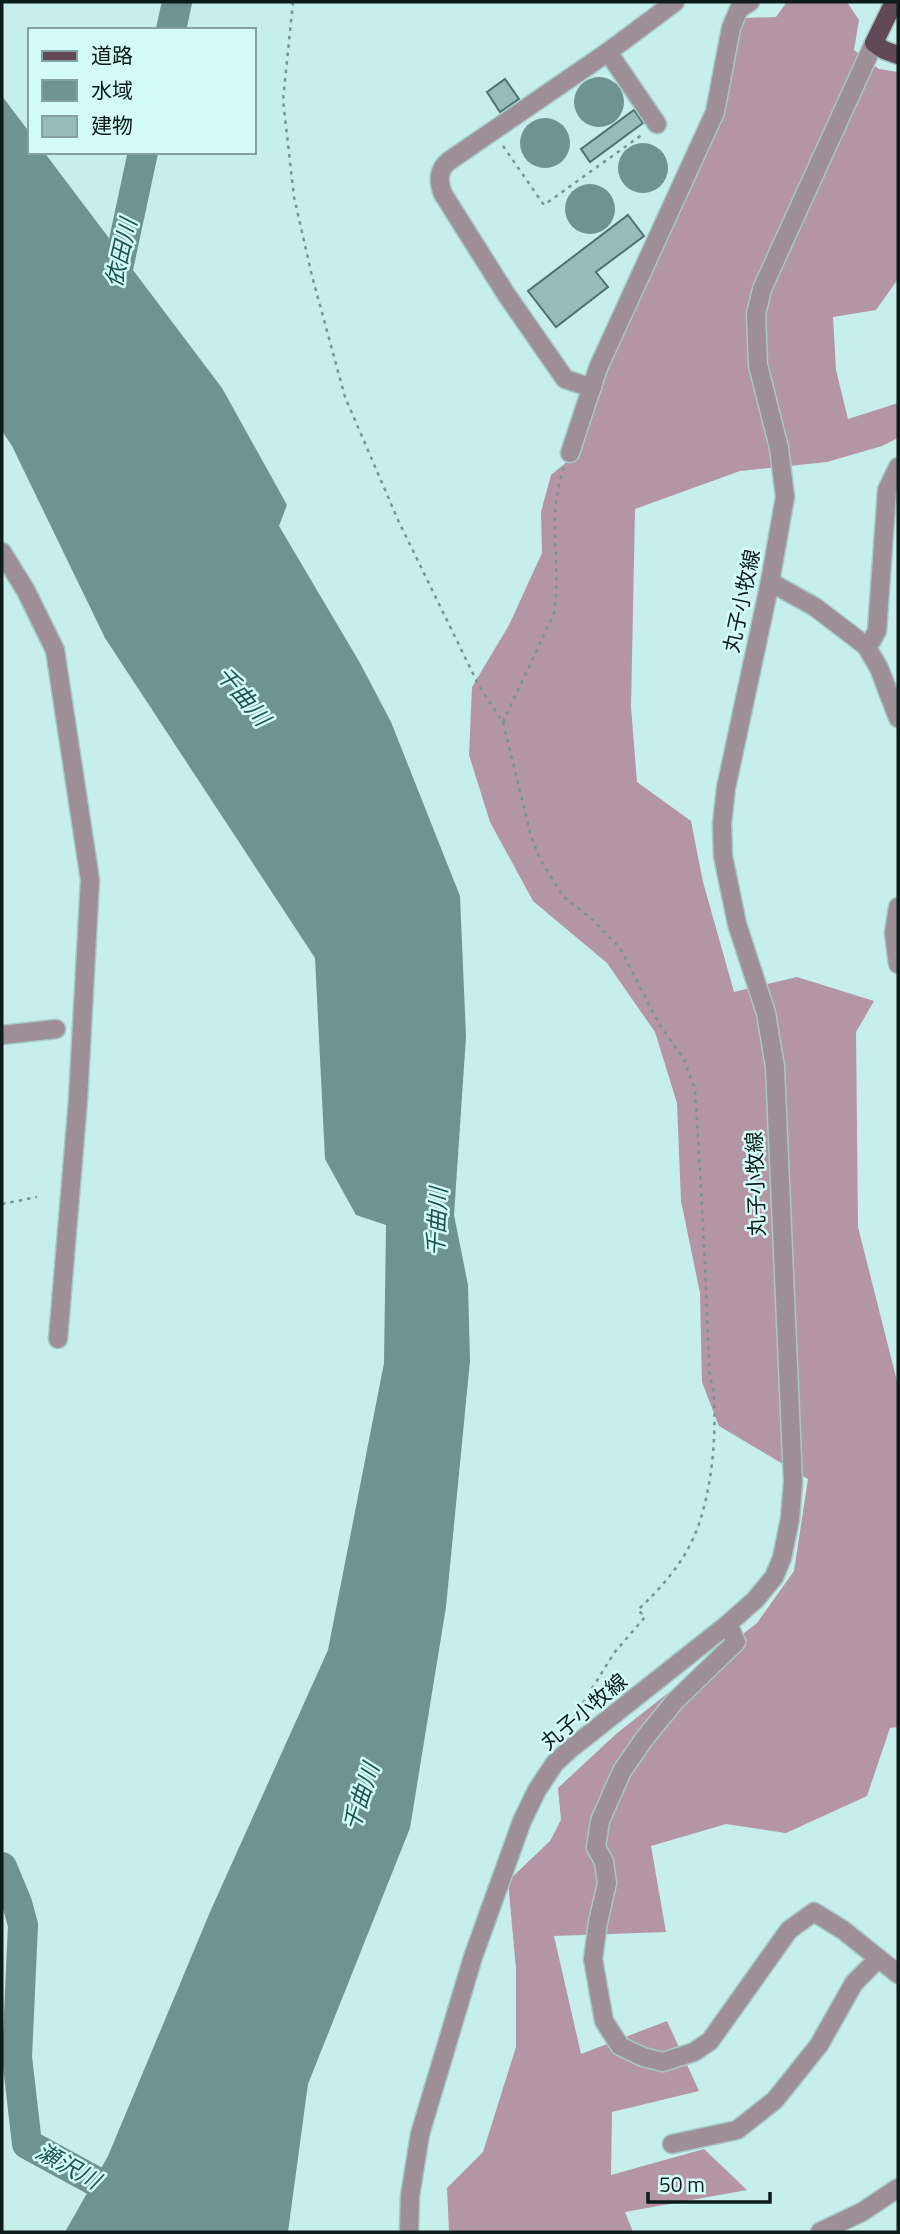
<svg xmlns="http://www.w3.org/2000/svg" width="900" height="2234" font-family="'Titillium Web','Noto Sans JP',sans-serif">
<rect width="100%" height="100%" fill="#c6eeea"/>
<polygon fill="#b495a4" points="787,2 847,2 859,20 854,50 879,69 898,72 898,279 876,310 833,317 836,370 848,419 898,403 898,438 882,446 827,462 740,471 635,509 631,707 637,782 691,821 703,882 734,992 797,977 874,1001 856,1032 858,1227 898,1385 898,1727 890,1728 867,1796 786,1833 726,1824 651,1846 666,1932 554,1936 581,2054 667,2021 699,2091 612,2112 611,2175 704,2149 747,2190 625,2212 633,2232 449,2232 447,2188 483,2152 516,2047 516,1969 508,1881 550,1841 561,1820 558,1788 616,1734 757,1623 794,1571 808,1479 719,1426 702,1382 700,1293 681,1201 677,1103 655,1032 607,963 533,901 490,822 469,755 472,687 509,625 542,553 541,512 551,475 574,456 737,29 743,18 776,17"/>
<g fill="#6e9492">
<circle cx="599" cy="102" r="25"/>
<polygon points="2,96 30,133 30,152 44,152 222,388 287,505 279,526 360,663 391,722 460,896 466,1037 454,1215 468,1285 470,1361 446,1607 410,1828 308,2084 288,2232 65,2232 108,2156 210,1912 328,1650 384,1363 386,1225 356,1215 325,1159 315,958 105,638 12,446 2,431"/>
<circle cx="545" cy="143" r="25"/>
<circle cx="643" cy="168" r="25"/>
<circle cx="590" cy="209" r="25"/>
</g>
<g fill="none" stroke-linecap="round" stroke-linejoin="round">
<g stroke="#6e9492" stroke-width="30">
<polyline points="171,30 177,2"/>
<polyline points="113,292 143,152"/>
<polyline points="2,1867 17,1903 23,1925 17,2057 27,2144 130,2200"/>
</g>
</g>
<g fill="#96bcb9" stroke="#4e716f" stroke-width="2">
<polygon points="505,79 519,99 500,112 487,92"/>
<polygon points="634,110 643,123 590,162 581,149"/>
<polygon points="628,215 644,236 596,272 608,287 556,327 528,291"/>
</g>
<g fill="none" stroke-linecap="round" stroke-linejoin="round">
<defs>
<g id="minor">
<polyline points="608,52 657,124"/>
<path d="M592,388L565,379L506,294L443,194C438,182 438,169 449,161L608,52L675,2"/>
<polyline points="570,453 598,368 715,112 731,28 739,9 750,2"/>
<polyline points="2,552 26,591 55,650 90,880 78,1100 58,1339"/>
<polyline points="770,582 815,607 866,646 879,668 898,718"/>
<polyline points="866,646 872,640 877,631 887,490 898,467"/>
<polyline points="898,907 894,933 898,964"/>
<polyline points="2,1035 56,1029"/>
<polyline points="728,1624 736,1642 675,1701 644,1739 622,1771 600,1821 596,1847 604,1862 607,1883 598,1922 593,1959 604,2021 620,2046 643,2057 663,2062 694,2052 710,2041 789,1930 814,1912 843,1930 898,1974"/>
<polyline points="672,2144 737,2130 775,2100 819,2045 854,1983 878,1959"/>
<polyline points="409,2232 410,2196 420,2134 473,1957 522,1821 537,1790 555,1763 569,1750 728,1624 755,1600 774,1577 782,1558 790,1519 793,1482 775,1067 766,1013 737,924 723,856 722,824 726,788 770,582 785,497 779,448 758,365 756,314 762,289 874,43"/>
<polyline points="820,2232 862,2212 898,2188"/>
</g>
<polyline id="major" points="894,2 874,43 884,50 898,55"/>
</defs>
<use href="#minor" stroke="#a5c8c5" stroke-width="21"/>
<use href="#major" stroke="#a5c8c5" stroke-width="21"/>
<g stroke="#789592" stroke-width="2.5" stroke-dasharray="3.5 5" stroke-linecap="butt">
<path d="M293,2L283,100L294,197L312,276L345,397L398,520L479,686L503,722L531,836L540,859L563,896L594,921L620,948L659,1024L684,1059L695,1090C701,1182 706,1275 709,1367C709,1377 714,1387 714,1398C716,1439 712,1485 699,1524C687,1559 664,1585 638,1610L645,1617L614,1653L567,1729"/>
<polyline points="503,146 544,205 643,134"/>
<path d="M503,722L554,613C562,565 546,514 564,468"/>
<polyline points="2,1204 37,1197"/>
</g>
<use href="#minor" stroke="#9d8f95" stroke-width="18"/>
<use href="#major" stroke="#614a55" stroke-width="18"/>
</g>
<g text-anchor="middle" stroke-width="5" stroke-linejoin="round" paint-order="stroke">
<g font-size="21" fill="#0d1b1a" stroke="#d3fbf8">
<text transform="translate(742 601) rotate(-78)" y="7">丸子小牧線</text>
<text transform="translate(756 1184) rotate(-92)" y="7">丸子小牧線</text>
<text transform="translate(584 1712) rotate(-40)" y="7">丸子小牧線</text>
</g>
<g font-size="23" font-style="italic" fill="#1d5552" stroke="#d3fbf8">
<text transform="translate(121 253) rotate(-77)" y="8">依田川</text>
<text transform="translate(243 696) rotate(50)" y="8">千曲川</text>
<text transform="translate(437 1222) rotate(-87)" y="8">千曲川</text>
<text transform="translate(361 1797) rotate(-72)" y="8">千曲川</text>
<text transform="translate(68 2166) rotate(29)" y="8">瀬沢川</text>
</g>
</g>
<rect width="900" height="2234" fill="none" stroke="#0d1b1a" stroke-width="7"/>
<rect x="28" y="28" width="228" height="126" fill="#d3fbf8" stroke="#84a19f" stroke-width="2"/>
<rect x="42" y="51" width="35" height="10" fill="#614a55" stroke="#84a19f" stroke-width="2"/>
<text x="91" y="63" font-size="21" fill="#0d1b1a">道路</text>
<rect x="42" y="80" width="35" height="21" fill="#6e9492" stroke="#84a19f" stroke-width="2"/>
<text x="91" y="98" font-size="21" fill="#0d1b1a">水域</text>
<rect x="42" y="116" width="35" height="21" fill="#96bcb9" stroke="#84a19f" stroke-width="2"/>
<text x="91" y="133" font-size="21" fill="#0d1b1a">建物</text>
<path d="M648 2192v10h122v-10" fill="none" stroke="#0d1b1a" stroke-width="3.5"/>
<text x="659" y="2192" font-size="21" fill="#0d1b1a" stroke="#d3fbf8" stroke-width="5" paint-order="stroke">50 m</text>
</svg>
